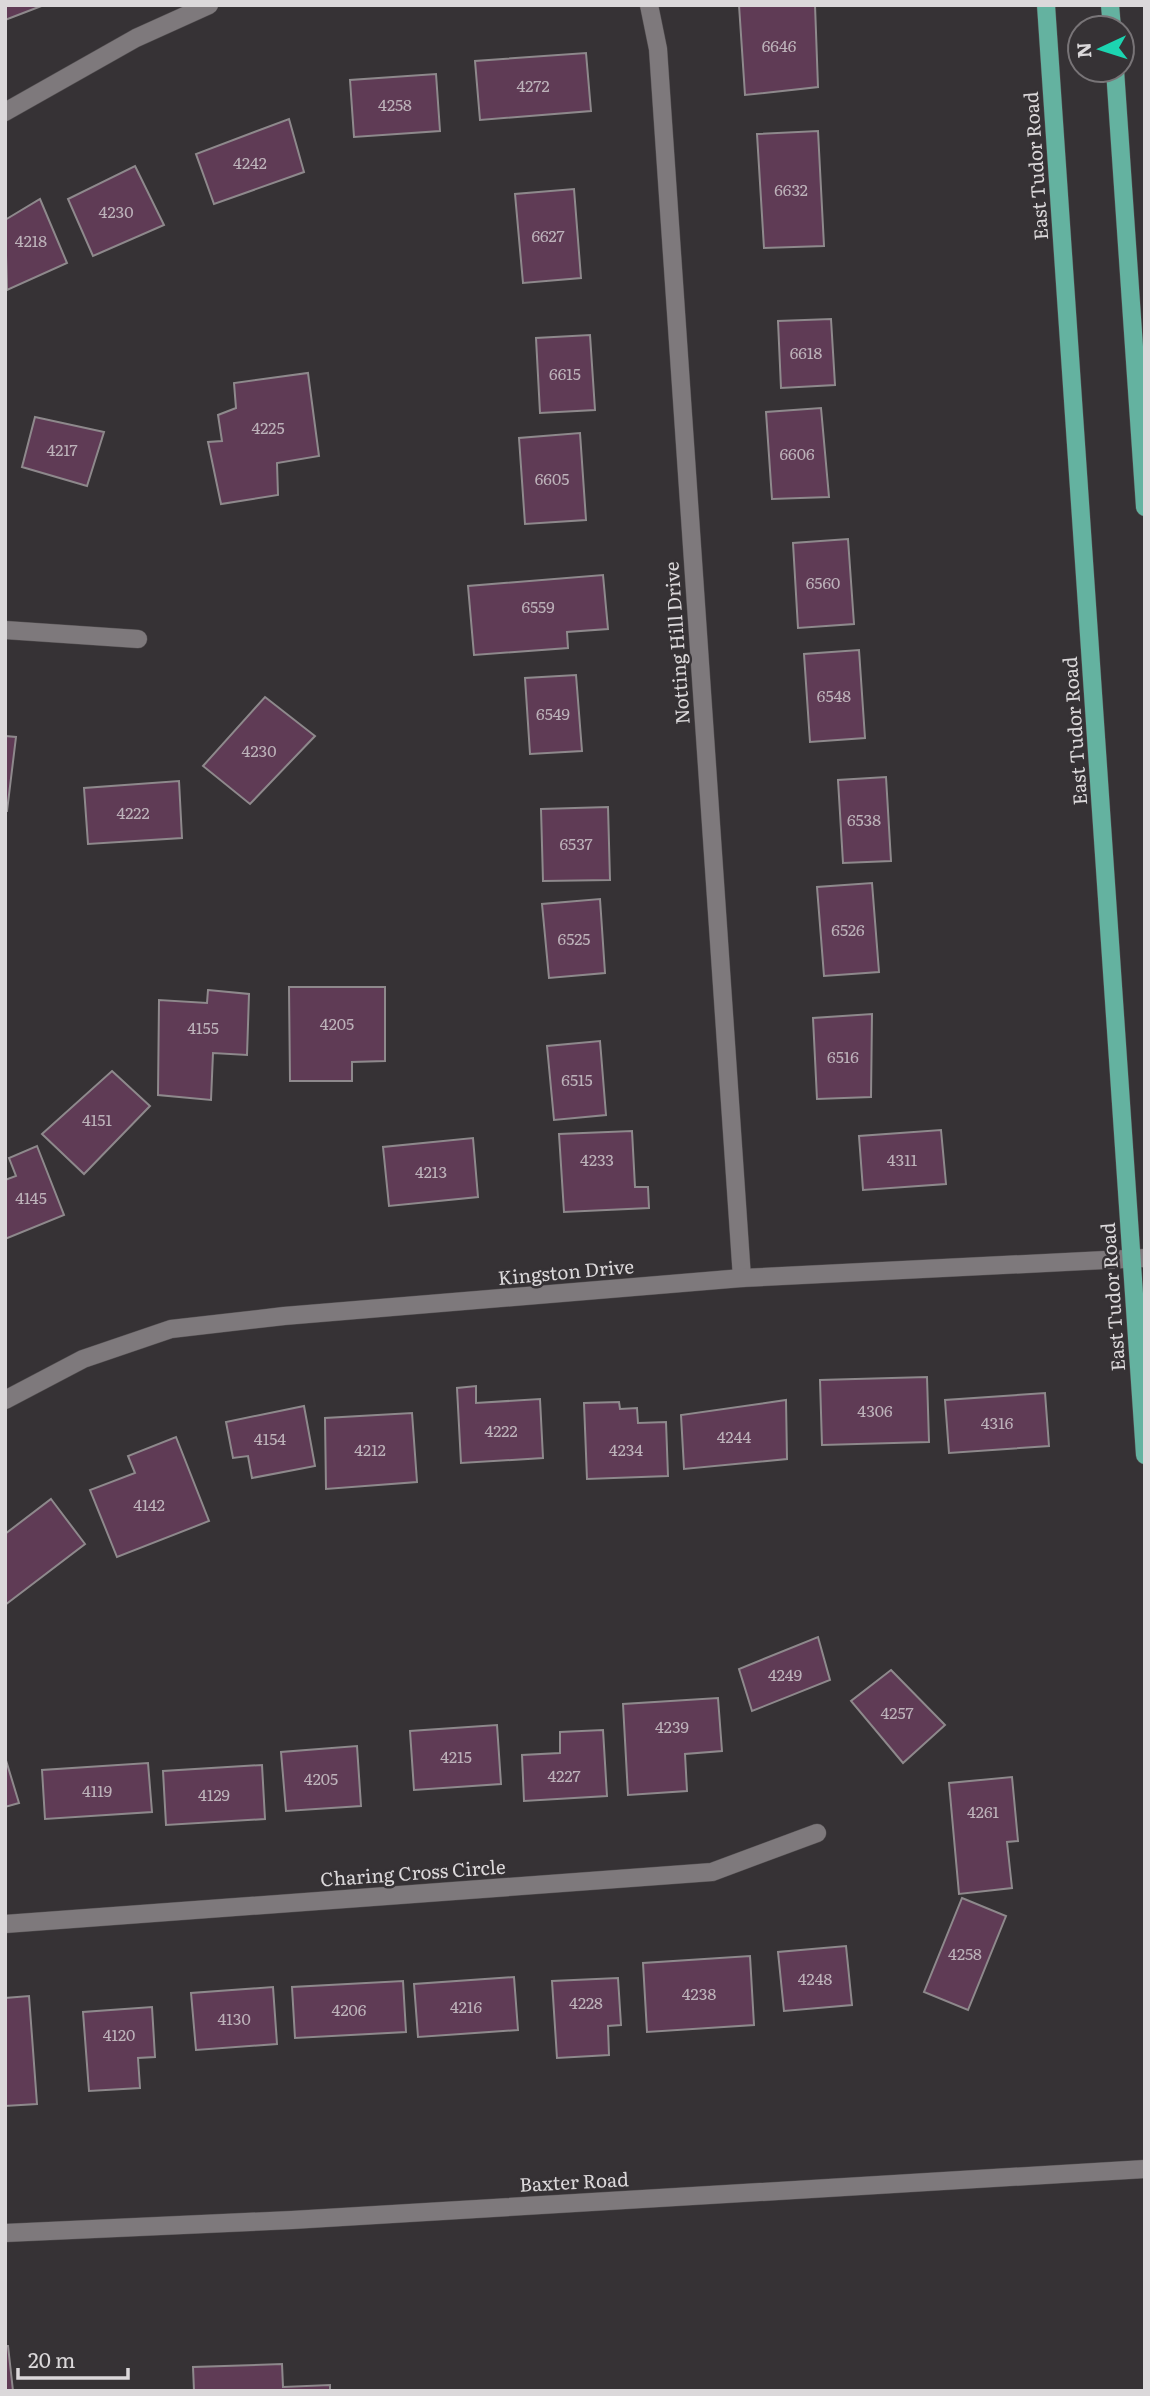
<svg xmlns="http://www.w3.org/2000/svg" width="1150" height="2396" font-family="Literata,serif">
<rect width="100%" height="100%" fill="#363235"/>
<g fill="#5f3b55" stroke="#8e898c" stroke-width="2">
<polygon points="5,5 44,5 5,20"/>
<polygon points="739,5 815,5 818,87 745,95"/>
<polygon points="586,53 591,111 480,120 475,61"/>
<polygon points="436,74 440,131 354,137 350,80"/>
<polygon points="289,119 304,172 214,204 196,154"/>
<polygon points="818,131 824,246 764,248 757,134"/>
<polygon points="135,166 164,225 93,256 68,199"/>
<polygon points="574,189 581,278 523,283 515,194"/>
<polygon points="40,199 67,263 7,290 5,220"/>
<polygon points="831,319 835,385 781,388 778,321"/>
<polygon points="590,335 595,410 540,413 536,338"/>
<polygon points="308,373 319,456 277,463 278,495 221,504 208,442 222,441 218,415 236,408 234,383"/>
<polygon points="821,408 829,497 772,499 766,412"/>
<polygon points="35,417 104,432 87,486 22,467"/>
<polygon points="580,433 586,520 525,524 519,438"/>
<polygon points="848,539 854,624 798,628 793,543"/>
<polygon points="603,575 608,629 567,632 568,648 474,655 468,586"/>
<polygon points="859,650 865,738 810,742 804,654"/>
<polygon points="576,675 582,751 530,754 525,678"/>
<polygon points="265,697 315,736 250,804 203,766"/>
<polygon points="5,736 16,737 7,811 5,811"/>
<polygon points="886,777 891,861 843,863 838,780"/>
<polygon points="179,781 182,838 88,844 84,788"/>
<polygon points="608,807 610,880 543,881 541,809"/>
<polygon points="872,883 879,972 824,976 817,887"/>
<polygon points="600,899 605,973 549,978 542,904"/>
<polygon points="289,987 385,987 385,1061 352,1062 352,1081 290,1081"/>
<polygon points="208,990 249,994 247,1055 213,1053 211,1100 158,1095 159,1000 207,1003"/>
<polygon points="872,1014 871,1097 817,1099 813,1018"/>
<polygon points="600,1041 606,1115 554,1120 547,1046"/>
<polygon points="112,1071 150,1106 84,1174 42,1134"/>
<polygon points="941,1130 946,1184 863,1190 859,1136"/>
<polygon points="632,1131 635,1187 648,1187 649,1208 564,1212 559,1134"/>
<polygon points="473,1138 478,1197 389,1206 383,1147"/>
<polygon points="37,1146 64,1215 5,1239 5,1180 16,1176 9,1158"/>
<polygon points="927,1377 929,1442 822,1445 820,1380"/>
<polygon points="476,1386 476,1403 540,1399 543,1458 461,1463 457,1388"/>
<polygon points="1045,1393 1049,1446 949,1453 945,1400"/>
<polygon points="786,1400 787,1459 684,1469 681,1415"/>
<polygon points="619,1402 620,1409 637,1408 638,1423 666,1422 668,1476 587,1479 584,1403"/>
<polygon points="304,1406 315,1466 252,1478 248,1456 233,1458 226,1422"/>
<polygon points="412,1413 417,1482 326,1489 325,1418"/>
<polygon points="176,1437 209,1521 117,1557 90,1490 135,1473 128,1456"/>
<polygon points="51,1499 85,1544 5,1605 5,1534"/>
<polygon points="818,1637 830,1680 752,1711 739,1669"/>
<polygon points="891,1670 945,1725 903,1763 851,1701"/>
<polygon points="718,1698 722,1751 685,1754 687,1791 628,1795 623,1704"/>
<polygon points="497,1725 501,1784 414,1790 410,1731"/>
<polygon points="603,1730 607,1796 524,1801 522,1755 560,1753 560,1732"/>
<polygon points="357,1746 361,1806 286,1811 281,1752"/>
<polygon points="5,1757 19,1803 5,1807"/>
<polygon points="148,1763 152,1812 45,1819 42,1770"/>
<polygon points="262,1765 265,1819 166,1825 163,1771"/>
<polygon points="1012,1777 1018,1841 1007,1842 1012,1888 959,1894 949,1783"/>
<polygon points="962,1898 1006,1916 968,2010 924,1992"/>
<polygon points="846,1946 852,2005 784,2011 778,1952"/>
<polygon points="750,1956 754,2025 647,2032 643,1963"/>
<polygon points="514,1977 518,2030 418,2037 414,1984"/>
<polygon points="618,1978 621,2025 608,2026 609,2055 557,2058 552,1981"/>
<polygon points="403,1981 406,2032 295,2038 292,1987"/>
<polygon points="273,1987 277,2044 196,2050 191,1993"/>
<polygon points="29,1996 37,2104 5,2106 5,1998"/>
<polygon points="152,2007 155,2057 138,2058 140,2088 89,2091 83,2012"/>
<polygon points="5,2346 8,2346 13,2391 5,2391"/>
<polygon points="282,2364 283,2387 330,2385 330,2391 194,2391 193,2367"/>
</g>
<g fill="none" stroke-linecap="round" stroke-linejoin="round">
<defs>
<g id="minor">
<polyline points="649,5 658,49 742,1278"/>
<polyline points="5,112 136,38 209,5"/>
<polyline points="5,630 138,639"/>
<polyline points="5,1400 83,1359 171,1329 284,1316 742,1278 1145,1258"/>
<polyline points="5,1924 712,1872 817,1833"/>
</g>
<polyline id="tertiary" points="5,2233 292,2220 1145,2169"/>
<g id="primary">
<polyline points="1046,5 1145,1455"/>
<polyline points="1110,5 1112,28"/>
<polyline points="1115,70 1145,507"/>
</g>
</defs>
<use href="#minor" stroke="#534f51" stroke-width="19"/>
<use href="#tertiary" stroke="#534f51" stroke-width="19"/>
<use href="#primary" stroke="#534f51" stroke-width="19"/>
<use href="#minor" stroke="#7e797c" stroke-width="18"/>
<use href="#tertiary" stroke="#7e797c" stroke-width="18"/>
<use href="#primary" stroke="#64b2a0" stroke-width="18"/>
</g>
<g text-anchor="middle" stroke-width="5" stroke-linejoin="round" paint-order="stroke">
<g font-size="16" fill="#bcb1b9">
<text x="779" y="52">6646</text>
<text x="533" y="92">4272</text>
<text x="395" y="111">4258</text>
<text x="250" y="169">4242</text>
<text x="791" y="196">6632</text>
<text x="116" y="218">4230</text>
<text x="548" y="242">6627</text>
<text x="31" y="247">4218</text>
<text x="806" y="359">6618</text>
<text x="565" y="380">6615</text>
<text x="268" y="434">4225</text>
<text x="62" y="456">4217</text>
<text x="797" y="460">6606</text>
<text x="552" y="485">6605</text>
<text x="823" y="589">6560</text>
<text x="538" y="613">6559</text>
<text x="834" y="702">6548</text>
<text x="553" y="720">6549</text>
<text x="259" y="757">4230</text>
<text x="133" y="819">4222</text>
<text x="864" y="826">6538</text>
<text x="576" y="850">6537</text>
<text x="848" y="936">6526</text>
<text x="574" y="945">6525</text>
<text x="337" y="1030">4205</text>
<text x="203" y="1034">4155</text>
<text x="843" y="1063">6516</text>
<text x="577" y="1086">6515</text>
<text x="97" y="1126">4151</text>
<text x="597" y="1166">4233</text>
<text x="902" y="1166">4311</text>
<text x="431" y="1178">4213</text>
<text x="31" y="1204">4145</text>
<text x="875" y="1417">4306</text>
<text x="997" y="1429">4316</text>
<text x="501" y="1437">4222</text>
<text x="734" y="1443">4244</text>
<text x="270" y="1445">4154</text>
<text x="370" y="1456">4212</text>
<text x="626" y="1456">4234</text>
<text x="149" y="1511">4142</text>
<text x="785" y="1681">4249</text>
<text x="897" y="1719">4257</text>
<text x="672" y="1733">4239</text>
<text x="456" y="1763">4215</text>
<text x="564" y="1782">4227</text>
<text x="321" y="1785">4205</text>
<text x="97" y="1797">4119</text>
<text x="214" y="1801">4129</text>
<text x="983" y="1818">4261</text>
<text x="965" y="1960">4258</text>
<text x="815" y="1985">4248</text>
<text x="699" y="2000">4238</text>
<text x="586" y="2009">4228</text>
<text x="466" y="2013">4216</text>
<text x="349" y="2016">4206</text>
<text x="234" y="2025">4130</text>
<text x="119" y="2041">4120</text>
</g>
<g font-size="19" fill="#dbd8da" stroke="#363235">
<text transform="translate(1036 166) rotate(-94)" y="7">East Tudor Road</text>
<text transform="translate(677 643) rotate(-94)" y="7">Notting Hill Drive</text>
<text transform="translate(1075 731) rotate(-94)" y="7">East Tudor Road</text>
<text transform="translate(566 1272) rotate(-5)" y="7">Kingston Drive</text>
<text transform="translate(1113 1297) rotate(-94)" y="7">East Tudor Road</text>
<text transform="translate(413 1873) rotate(-4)" y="7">Charing Cross Circle</text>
<text transform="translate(574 2182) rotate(-3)" y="7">Baxter Road</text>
</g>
</g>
<rect width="1150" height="2396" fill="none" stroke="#dbd8da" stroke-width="14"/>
<g transform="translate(1101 49) rotate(266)"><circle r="33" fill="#363235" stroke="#787477" stroke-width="2"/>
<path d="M0-5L12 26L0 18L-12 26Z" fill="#1cd5b1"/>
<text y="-10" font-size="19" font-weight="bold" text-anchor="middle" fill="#dbd8da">N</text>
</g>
<path d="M18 2368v10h110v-10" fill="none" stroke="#dbd8da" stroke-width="3.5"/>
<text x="28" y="2368" font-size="21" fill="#dbd8da" stroke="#363235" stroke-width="5" paint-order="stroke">20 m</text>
</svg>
